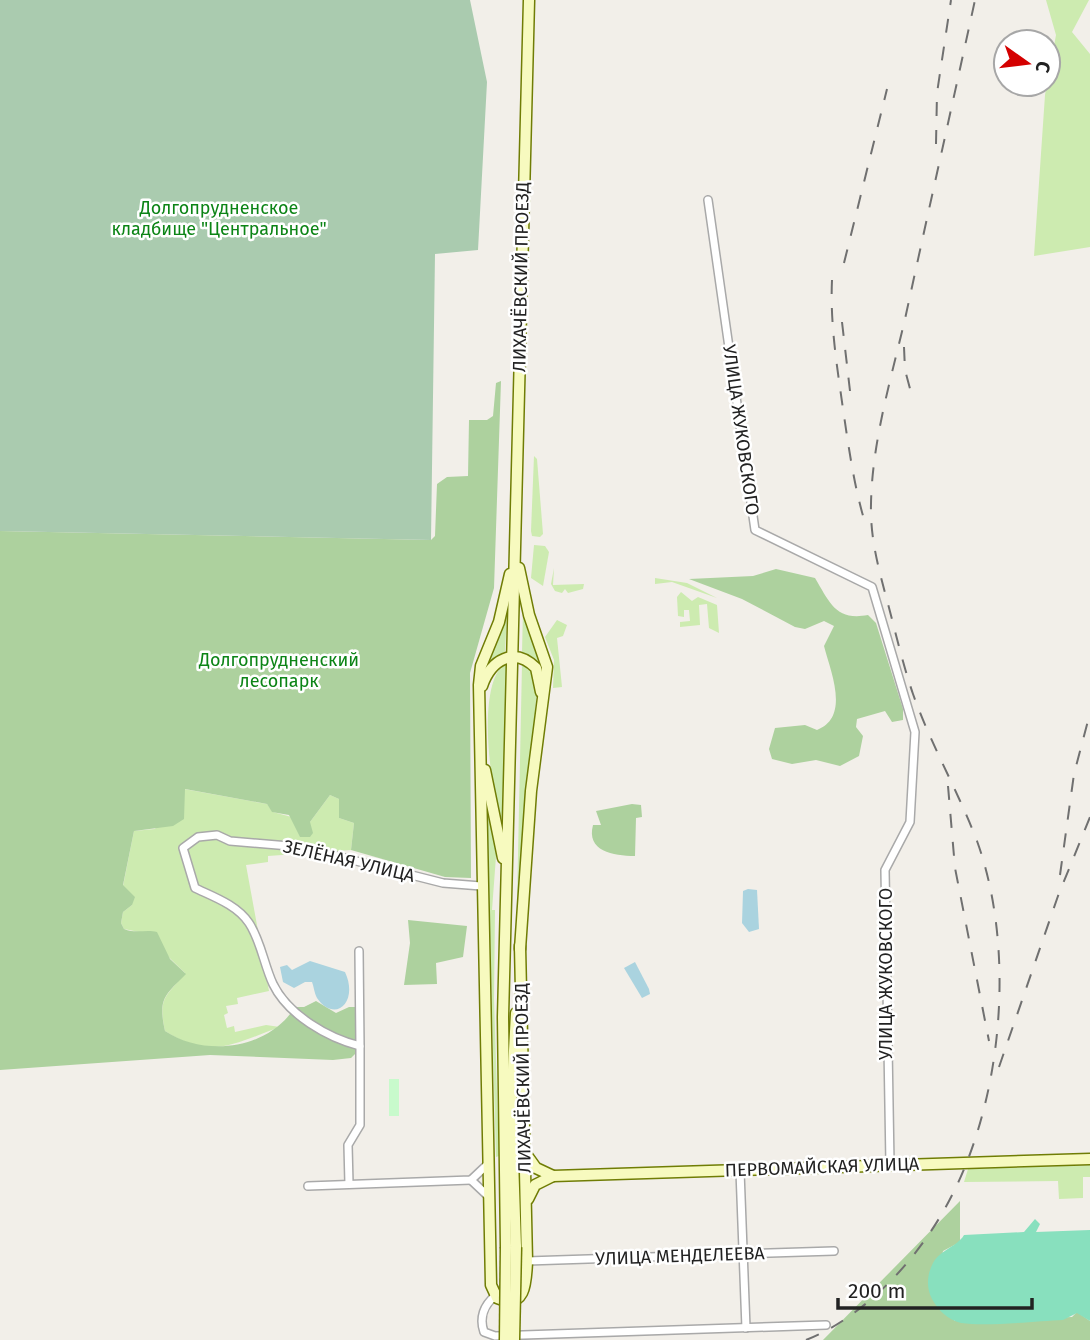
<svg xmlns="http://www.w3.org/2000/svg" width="1090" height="1340" font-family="'Fira Sans',sans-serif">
<rect width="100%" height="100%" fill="#f2efe9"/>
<g fill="#cdebb0">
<polygon points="1046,0 1089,0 1072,32 1090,54 1090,247 1034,256 1045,95 1056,35"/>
<polygon points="534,456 537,459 543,534 540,537 532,536 531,531"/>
<polygon points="534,545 545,546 549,552 543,586 531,578"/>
<polygon points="554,568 553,585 584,584 583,589 568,593 565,589 562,593 555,591 551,584"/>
<polygon points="655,578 687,583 717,598 672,582 655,584"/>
<polygon points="681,592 692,601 698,597 717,605 719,633 709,628 707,604 699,605 700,625 680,627 680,622 690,621 689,610 684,610 684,617 678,616 677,597"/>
<polygon points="523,609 543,670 534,658 522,652"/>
<polygon points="507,614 505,652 489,662 488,661"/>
<polygon points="557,620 567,625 563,636 557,638 562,687 553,688 554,660 545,637"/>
<path d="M507,663L502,819C490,792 475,678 507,663Z"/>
<polygon points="522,664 533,673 537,688 516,951"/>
<path d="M184,789L267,804L273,812L310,822L330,795L339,799V818L354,823L351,850L268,856V862L246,865L269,991L237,998L238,1004L226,1006L228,1013L224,1015L227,1028L234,1026L235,1032L266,1025L280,1027C235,1043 211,1061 165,1031C158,998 165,998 185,973L144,933L124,929L121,923L123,912L132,905L123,886L134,831L155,829Z"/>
<polygon points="486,791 497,843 492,910 495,910 494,999 499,1156 496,1157"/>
<polygon points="1090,1165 1090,1177 1083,1177 1083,1198 1059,1199 1058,1181 964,1182 968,1169"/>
</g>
<g fill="#add19e">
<path d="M501,381L494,588L470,673L471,878L445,877L351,850L354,823L339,818V799L330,795L310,822L313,833L310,837H300L289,815L272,812L267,804L185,789L184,819L173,826L134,831L123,885L135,897L132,905L123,912L121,923L124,929C136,934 146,929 157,932L170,959L186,974C164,996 158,999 165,1031C206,1058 269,1049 295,1007H304L316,1001L336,1013L349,1007H356L357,1052L351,1058L333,1060L210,1055L0,1070V531L431,540L435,536L437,484L447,477L468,476L469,420H487L493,416L496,383Z"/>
<path d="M776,569L815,578C830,603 836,621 868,615L876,623L903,709V720L892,722L885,711L857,719L856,727L863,736L859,756L840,766L816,760L792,764L772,759L769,749L775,728L805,725L817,730C851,717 830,670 824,646L834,626L824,621L805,629L795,627L742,599L689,579L753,576Z"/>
<path d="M632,804L641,805L642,817L636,818L635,856C613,856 586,851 593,825H601L596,811Z"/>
<polygon points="408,920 467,926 463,957 436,963 437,984 404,985 410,943"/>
<polygon points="960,1201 960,1242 943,1251 934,1301 955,1321 1072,1317 1077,1312 1090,1321 1090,1340 823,1340"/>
</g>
<polygon fill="#aacbaf" points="0,0 470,0 487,82 478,250 435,254 431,540 0,531"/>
<rect fill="#c8facc" x="389" y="1079" width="10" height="37"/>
<path fill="#88e0be" d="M1035,1219L1040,1224L1036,1232L1090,1230V1321L1077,1313L1063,1320C1035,1321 987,1327 961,1323C948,1320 938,1310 932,1299C926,1288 927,1274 933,1263C941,1249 957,1247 964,1235L1024,1232Z"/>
<g fill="#aad3df">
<polygon points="748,889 757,890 759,929 749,932 742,923 743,891"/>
<path d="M310,961L345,972C359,1002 335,1024 317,998C314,992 314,987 312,982H305L294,988L283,982L280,967L287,965L292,970Z"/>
<polygon points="635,962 649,989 650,994 642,998 624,968"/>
</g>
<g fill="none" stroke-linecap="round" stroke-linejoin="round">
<defs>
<g id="street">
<polyline points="708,200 755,530 872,587 915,732 910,822 885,870 890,1164"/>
<polyline points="359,951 360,1046"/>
<polyline points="740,1171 746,1328"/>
<polyline points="471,1180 488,1196"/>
<path d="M349,1184L348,1145L360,1125V1046C328,1038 288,1015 273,984C264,965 261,941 249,923C237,905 214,897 195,888L183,848L198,837L217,835L230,841L301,847L443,883L481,886"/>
<polyline points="308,1186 471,1180 489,1163"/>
<polyline points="527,1261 834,1251"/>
<path d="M495,1296C484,1305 479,1318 484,1332L495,1336L826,1325"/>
</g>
<g id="secondary">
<polyline points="519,568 529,615 547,667 531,791 520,949"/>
<path d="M510,574L499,622L481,666L479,685L491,1285L497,1298C526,1310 526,1282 527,1261L520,946"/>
<path d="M482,686C491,660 514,646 536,668L541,692"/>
<polyline points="485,770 503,858"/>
<polyline points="511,1101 516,1247"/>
<polyline points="511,1107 516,1013"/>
<polyline points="526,1154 536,1168 553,1176 1090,1159"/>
<polyline points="528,1199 535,1185 553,1176"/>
<polyline points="506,1247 503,1017 529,0"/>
</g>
</defs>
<use href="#street" stroke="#a9a9a9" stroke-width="10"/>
<use href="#secondary" stroke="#707d05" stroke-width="13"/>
<use href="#street" stroke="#fff" stroke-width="7"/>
<use href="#secondary" stroke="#f7fabf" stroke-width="10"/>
<g stroke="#707070" stroke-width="2" stroke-dasharray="14 14" stroke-linecap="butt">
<polyline points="936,144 937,93 951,0"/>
<polyline points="844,263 887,89"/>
<path d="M832,280C830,324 837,366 843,409C849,449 854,487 866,526"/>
<polyline points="842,322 850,391"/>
<polyline points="904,347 905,370 913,400"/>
<polyline points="948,786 955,868 989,1041"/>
<polyline points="1060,875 1074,774 1090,713"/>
<polyline points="999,1067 1058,896 1090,817"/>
<path d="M806,1340C866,1316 919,1258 949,1201C1003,1100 1016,949 977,841C958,791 931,745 913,694C903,665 896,634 888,604C879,570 870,539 871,504C872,442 891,379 905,319C928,213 952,106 975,0"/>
</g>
<defs>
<g id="secondary-bridge">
<polyline points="505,1340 506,1247"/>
<polyline points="514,1340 516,1247"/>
</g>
</defs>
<use href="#secondary-bridge" stroke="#707d05" stroke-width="13" stroke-linecap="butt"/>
<use href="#secondary-bridge" stroke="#f7fabf" stroke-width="10"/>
</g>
<g text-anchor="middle" stroke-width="5" stroke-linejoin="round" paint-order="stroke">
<g font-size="18" fill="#0c8416" stroke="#fff">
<text x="219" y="214">Долгопрудненское<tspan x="219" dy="21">кладбище "Центральное"</tspan></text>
<text x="279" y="666">Долгопрудненский<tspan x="279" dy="21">лесопарк</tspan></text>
</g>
<g font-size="18" fill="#222" stroke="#fff">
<text transform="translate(521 277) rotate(-89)" y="6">ЛИХАЧЁВСКИЙ ПРОЕЗД</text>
<text transform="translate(741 430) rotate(82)" y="6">УЛИЦА ЖУКОВСКОГО</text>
<text transform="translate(349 861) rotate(13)" y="6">ЗЕЛЁНАЯ УЛИЦА</text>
<text transform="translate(886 974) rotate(-90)" y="6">УЛИЦА ЖУКОВСКОГО</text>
<text transform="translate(523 1078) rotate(-91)" y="6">ЛИХАЧЁВСКИЙ ПРОЕЗД</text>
<text transform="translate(822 1167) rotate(-2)" y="6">ПЕРВОМАЙСКАЯ УЛИЦА</text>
<text transform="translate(680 1256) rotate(-2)" y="6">УЛИЦА МЕНДЕЛЕЕВА</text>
</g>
</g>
<g transform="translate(1027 63) rotate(104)"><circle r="33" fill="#ffffff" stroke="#a7a7a7" stroke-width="2"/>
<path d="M0-5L12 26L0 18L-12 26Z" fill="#d40000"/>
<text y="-10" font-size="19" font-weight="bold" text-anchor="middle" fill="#222222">С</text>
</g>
<path d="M838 1298v10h194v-10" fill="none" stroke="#222222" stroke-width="3.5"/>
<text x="848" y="1298" font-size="21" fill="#222222" stroke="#ffffff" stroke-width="5" paint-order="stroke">200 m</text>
</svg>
